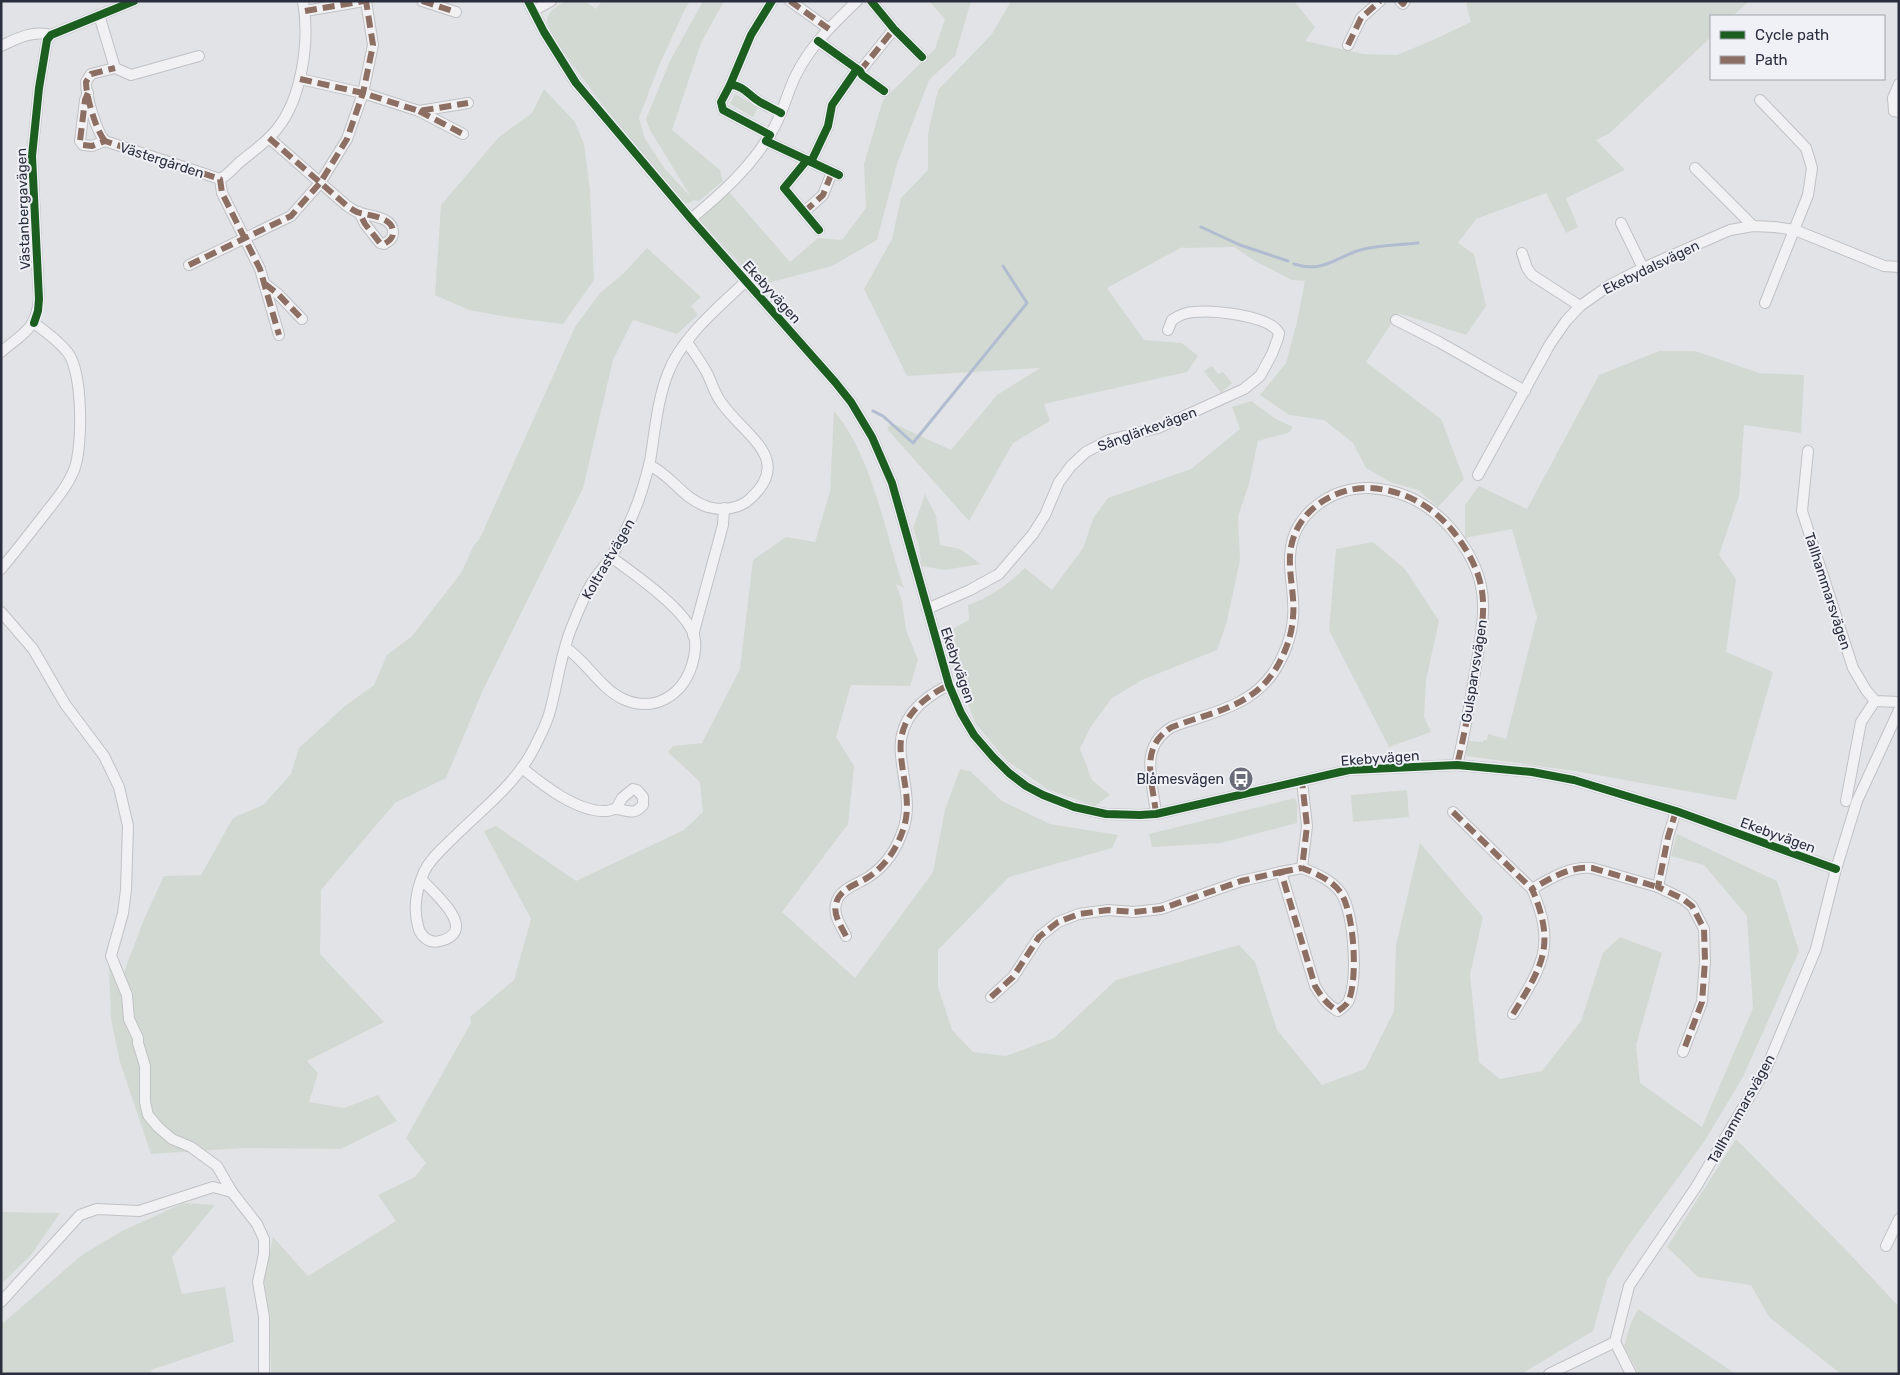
<svg xmlns="http://www.w3.org/2000/svg" width="1900" height="1375" font-family="Rubik,sans-serif">
<rect width="100%" height="100%" fill="#e2e3e6"/>
<g fill="#d2d9d2">
<path d="M565,1H585L596,9L602,1H690L684,11L658,68L639,118L645,139L665,169L691,197L650,130L646,119L670,61L703,1H724L701,43L672,130L720,170L723,181L699,201L694,200L688,204L680,199C661,176 546,40 547,20C548,11 558,6 565,1Z"/>
<polygon points="929,1 971,1 955,56 929,80 897,164 877,240 832,266 760,285 699,219 729,192 790,262 818,238 842,240 866,208 864,164 883,100 935,49 945,19"/>
<polygon points="1011,1 1294,1 1315,27 1305,41 1363,54 1397,55 1433,40 1471,22 1466,4 1470,1 1749,1 1733,16 1711,16 1711,37 1610,133 1596,140 1625,170 1566,198 1578,227 1566,233 1546,193 1476,219 1458,243 1474,254 1486,306 1466,335 1398,313 1366,362 1441,419 1464,479 1438,507 1418,490 1390,482 1366,468 1353,443 1324,420 1289,415 1260,395 1286,363 1297,322 1305,281 1292,280 1255,261 1234,247 1182,248 1186,245 1107,288 1144,340 1182,343 1198,356 1187,372 1044,404 1050,421 1013,443 969,521 887,429 892,423 951,450 997,395 1040,368 907,376 864,289 892,239 901,198 928,170 928,133 938,90 992,34"/>
<polygon points="544,89 575,122 584,144 590,190 594,280 563,324 507,317 469,310 435,295 441,205 499,137 532,113"/>
<polygon points="735,94 758,107 753,117 730,104"/>
<polygon points="647,248 701,297 691,306 698,315 677,334 633,320 613,360 583,488 483,690 446,778 395,803 321,890 320,954 384,1022 307,1061 318,1073 309,1102 344,1108 378,1095 397,1121 341,1149 244,1148 151,1154 120,1062 111,1019 109,968 124,972 145,917 164,876 201,875 233,818 263,805 291,774 299,748 345,706 374,685 387,655 412,636 461,573 474,545 480,538 575,327 600,293 623,274"/>
<polygon points="1659,351 1695,351 1759,373 1804,375 1801,433 1744,425 1739,496 1719,555 1736,579 1726,652 1773,672 1736,800 1575,771 1467,756 1464,751 1465,743 1469,741 1483,742 1484,740 1487,740 1488,734 1506,739 1537,617 1512,529 1465,538 1465,505 1479,486 1527,509 1599,375"/>
<polygon points="1212,366 1218,374 1223,372 1232,383 1221,393 1204,371"/>
<path d="M1251,401L1276,419L1293,427L1290,432L1258,441L1249,484L1238,517L1240,560L1226,625L1217,650L1142,680L1112,698L1090,728L1080,749L1092,780L1110,795L1095,806L1047,789L1006,760L976,724L950,662L945,633L969,620L968,605C991,597 1008,584 1025,568L1052,590L1083,548L1094,517L1108,498L1191,469L1240,429L1232,407Z"/>
<path d="M834,411C873,457 884,531 904,588L896,584L902,601L906,630L918,660L910,686L851,685L836,737L854,766L848,824L782,912L855,978L933,872L945,810L960,769L970,771L1002,801L1050,824L1118,835L1112,848L1009,877L938,950V987L952,1030L973,1052L1006,1056L1054,1038L1116,980L1239,945L1255,962L1277,1030L1322,1085L1365,1069L1394,1011L1396,945L1420,843L1483,917L1470,975L1479,1062L1500,1079L1542,1071L1581,1021L1603,953L1620,937L1662,953L1636,1045L1640,1083L1702,1127L1753,1008L1747,916L1704,865L1671,856L1677,834L1777,881L1799,951L1743,1077L1704,1142L1628,1246L1607,1280L1593,1331L1521,1374H271L270,1318L264,1280L273,1237L308,1276L396,1221L378,1195L415,1177L426,1163L406,1138L471,1023L470,1017L514,980L531,919L484,831L496,826L576,881L684,830L703,812L700,782L668,752L673,746L702,743L740,669L753,560L786,537L815,542L830,492Z"/>
<polygon points="925,494 936,516 940,545 960,549 981,564 944,570 922,566 918,543 913,528"/>
<polygon points="1373,542 1405,569 1439,621 1426,680 1424,717 1431,732 1389,747 1329,630 1336,549"/>
<polygon points="1407,790 1409,817 1353,822 1351,795"/>
<polygon points="1295,798 1297,803 1297,823 1221,843 1152,847 1149,834"/>
<polygon points="1736,1139 1848,1252 1899,1307 1899,1374 1841,1374 1769,1317 1751,1285 1698,1277 1667,1247"/>
<polygon points="184,1203 215,1205 172,1257 182,1294 225,1287 234,1342 151,1370 152,1374 1,1374 2,1324 82,1255 122,1231"/>
<polygon points="1,1212 60,1213 31,1255 1,1284"/>
<polygon points="1638,1309 1736,1374 1639,1374 1624,1346 1631,1323"/>
</g>
<g fill="none" stroke-linecap="round" stroke-linejoin="round">
<g stroke="#b2bcd0" stroke-width="3">
<polyline points="1201,227 1240,245 1288,261"/>
<path d="M1294,264C1325,274 1338,255 1364,249C1381,245 1400,245 1418,243"/>
<polyline points="873,411 883,416 913,443 1027,303 1003,266"/>
</g>
<defs>
<g id="minor">
<polyline points="422,1 456,12"/>
<polyline points="528,1 544,32 576,83 691,219 835,382 851,402 872,437 892,483 949,685 961,713 974,735 993,757 1009,773 1026,786 1043,795 1074,807 1106,814 1140,815 1156,814 1349,770 1457,765 1532,772 1574,780 1676,811 1836,869"/>
<polyline points="790,1 829,29"/>
<polyline points="871,1 894,29 922,57"/>
<polyline points="1400,1 1403,4 1405,1"/>
<polyline points="305,11 364,1"/>
<polyline points="533,11 551,1"/>
<polyline points="99,15 115,68 131,75 199,56"/>
<polyline points="818,41 860,71 862,75 884,91"/>
<polyline points="1348,45 1361,18 1380,1"/>
<path d="M1,46C18,38 33,30 51,35"/>
<polyline points="860,71 894,29"/>
<polyline points="300,79 363,93 419,111 468,103"/>
<polyline points="1899,84 1893,98 1894,111 1899,112"/>
<polyline points="730,85 751,35 772,1"/>
<polyline points="88,93 85,100 80,141 83,145 92,146 105,141 220,179 222,193 260,269 279,335"/>
<polyline points="1760,100 1806,148 1812,168 1808,195 1765,303"/>
<polyline points="419,111 463,134"/>
<path d="M770,135L723,110L721,102L730,85C744,85 749,96 760,102C767,106 774,109 781,113"/>
<path d="M269,138L346,205C350,208 353,210 357,212C368,216 393,216 393,232C393,239 389,241 384,244L380,243L365,224L359,212"/>
<path d="M105,141C96,131 86,96 86,82L91,74L115,68"/>
<polyline points="766,141 839,175"/>
<polyline points="807,160 784,188 819,230"/>
<polyline points="811,162 828,126 832,105 857,69"/>
<polyline points="1695,168 1753,226"/>
<path d="M220,179C228,175 233,168 240,162C253,151 266,143 277,129C302,98 310,41 303,1"/>
<polyline points="804,212 823,195 832,172"/>
<path d="M691,219C721,194 751,167 771,133C782,116 786,96 795,77C809,47 833,24 857,1"/>
<polyline points="1621,223 1643,268"/>
<polyline points="1522,253 1527,268 1532,275 1580,306"/>
<polyline points="189,265 291,216 320,183 347,139 363,93 373,45 366,1"/>
<polyline points="265,284 278,294 302,319"/>
<polyline points="1396,320 1439,342 1525,391"/>
<path d="M1,352C23,333 36,330 39,299L32,156L39,88L47,40L51,35L134,1"/>
<polyline points="1808,451 1802,511 1853,668 1866,690 1875,701 1899,702"/>
<path d="M649,465C673,476 681,498 708,507C722,511 740,509 751,498C794,458 743,435 721,402C715,394 712,384 708,375C702,363 694,353 687,342"/>
<polyline points="1478,475 1550,344 1566,321 1580,306 1610,285 1643,268 1730,230 1753,226 1775,227 1795,230 1884,266 1899,267"/>
<path d="M1,569C16,551 30,533 44,515C55,501 67,487 74,470C83,448 83,373 68,353C59,341 46,332 34,323"/>
<path d="M927,609L970,590L999,574L1033,534L1045,515L1059,482L1071,466L1086,452L1109,440L1158,428L1244,389L1260,376L1272,354L1278,338L1279,333C1269,315 1212,310 1194,312C1186,312 1178,316 1172,320L1168,330"/>
<polyline points="1,612 33,649 65,704 104,756 119,787 128,826 126,890 123,913 111,956 127,995 129,1019 138,1038 138,1043 145,1066 145,1102 148,1115 158,1127 172,1139 191,1147 217,1166 232,1192 257,1224 264,1239 264,1254 258,1282 264,1317 264,1374"/>
<polyline points="693,635 723,525 724,508"/>
<path d="M566,648C587,662 600,688 623,699C654,713 682,696 692,665C695,655 697,645 694,635C684,608 634,574 611,557"/>
<path d="M522,768C543,785 578,813 607,811C610,811 612,809 615,809C626,809 633,817 643,805V797L637,790L633,789L622,798L616,809"/>
<polyline points="1846,801 1861,722 1875,701"/>
<polyline points="1676,811 1668,837 1658,887 1683,899 1692,906 1704,929 1705,961 1702,1002 1683,1052"/>
<polyline points="1453,812 1532,889"/>
<path d="M1156,814C1153,782 1138,747 1172,727C1208,713 1249,708 1273,673C1284,657 1292,636 1293,617C1295,597 1289,577 1290,556C1292,514 1331,487 1370,488C1403,490 1431,505 1452,530C1465,546 1477,566 1481,586C1486,608 1481,632 1478,654C1472,691 1466,729 1457,765"/>
<polyline points="1281,872 1302,868"/>
<path d="M422,880C434,893 480,931 440,941C429,944 420,936 418,926C413,908 417,888 424,872C430,859 442,849 452,839C480,811 514,786 533,750C539,738 547,724 550,711C558,682 561,651 573,624C579,609 585,594 593,581C599,572 606,565 611,557C622,539 632,519 639,499C643,487 647,474 650,461C655,432 657,401 668,373C681,338 719,307 745,282"/>
<path d="M846,936C841,926 833,915 836,904C839,888 859,884 870,876C886,865 897,848 903,830C912,805 903,781 901,755C897,720 920,699 949,685"/>
<path d="M991,997L1013,977L1039,937L1058,922L1079,914L1108,910L1134,912L1161,909L1241,881L1281,872L1315,986C1321,996 1327,1005 1338,1011C1342,1008 1347,1005 1349,1000C1358,976 1354,914 1341,893C1332,880 1315,873 1302,868L1307,826L1302,781"/>
<path d="M1513,1014C1543,965 1556,945 1532,889C1551,878 1570,866 1592,868L1658,887"/>
<polyline points="1886,1246 1899,1219"/>
<polyline points="1,1302 80,1215 97,1209 139,1211 213,1187 232,1192"/>
<polyline points="1615,1342 1629,1286 1696,1187 1766,1069 1816,949 1836,869 1857,801 1899,710"/>
<polyline points="1615,1342 1631,1374"/>
<polyline points="1549,1374 1615,1342"/>
</g>
</defs>
<use href="#minor" stroke="#c0c1c4" stroke-width="12"/>
<use href="#minor" stroke="#f1f1f3" stroke-width="10"/>
<g stroke="#8d6e63" stroke-width="6" stroke-dasharray="12 6" stroke-linecap="butt">
<polyline points="422,1 456,12"/>
<polyline points="790,1 829,29"/>
<polyline points="1400,1 1403,4 1405,1"/>
<polyline points="305,11 364,1"/>
<polyline points="1348,45 1361,18 1380,1"/>
<polyline points="860,71 894,29"/>
<polyline points="300,79 363,93 419,111 468,103"/>
<polyline points="88,93 85,100 80,141 83,145 92,146 105,141 220,179 222,193 260,269 279,335"/>
<polyline points="419,111 463,134"/>
<path d="M269,138L346,205C350,208 353,210 357,212C368,216 393,216 393,232C393,239 389,241 384,244L380,243L365,224L359,212"/>
<path d="M105,141C96,131 86,96 86,82L91,74L115,68"/>
<polyline points="804,212 823,195 832,172"/>
<polyline points="189,265 291,216 320,183 347,139 363,93 373,45 366,1"/>
<polyline points="265,284 278,294 302,319"/>
<polyline points="1676,811 1668,837 1658,887 1683,899 1692,906 1704,929 1705,961 1702,1002 1683,1052"/>
<polyline points="1453,812 1532,889"/>
<path d="M1156,814C1153,782 1138,747 1172,727C1208,713 1249,708 1273,673C1284,657 1292,636 1293,617C1295,597 1289,577 1290,556C1292,514 1331,487 1370,488C1403,490 1431,505 1452,530C1465,546 1477,566 1481,586C1486,608 1481,632 1478,654C1472,691 1466,729 1457,765"/>
<polyline points="1281,872 1302,868"/>
<path d="M846,936C841,926 833,915 836,904C839,888 859,884 870,876C886,865 897,848 903,830C912,805 903,781 901,755C897,720 920,699 949,685"/>
<path d="M991,997L1013,977L1039,937L1058,922L1079,914L1108,910L1134,912L1161,909L1241,881L1281,872L1315,986C1321,996 1327,1005 1338,1011C1342,1008 1347,1005 1349,1000C1358,976 1354,914 1341,893C1332,880 1315,873 1302,868L1307,826L1302,781"/>
<path d="M1513,1014C1543,965 1556,945 1532,889C1551,878 1570,866 1592,868L1658,887"/>
</g>
<defs>
<g id="cycleway">
<polyline points="528,1 544,32 576,83 691,219 835,382 851,402 872,437 892,483 949,685 961,713 974,735 993,757 1009,773 1026,786 1043,795 1074,807 1106,814 1140,815 1156,814 1349,770 1457,765 1532,772 1574,780 1676,811 1836,869"/>
<polyline points="871,1 894,29 922,57"/>
<polyline points="818,41 860,71 862,75 884,91"/>
<polyline points="730,85 751,35 772,1"/>
<path d="M770,135L723,110L721,102L730,85C744,85 749,96 760,102C767,106 774,109 781,113"/>
<polyline points="766,141 839,175"/>
<polyline points="807,160 784,188 819,230"/>
<polyline points="811,162 828,126 832,105 857,69"/>
<polyline points="34,323 38,311 39,299 32,156 39,88 47,40 51,35 134,1"/>
</g>
</defs>
<use href="#cycleway" stroke="#eff1f6" stroke-width="11"/>
<use href="#cycleway" stroke="#1b5e20" stroke-width="8"/>
</g>
<defs>
<symbol id="bus-disc" viewBox="-11 -11 22 22"><circle r="9.5" fill="#6a6d79" stroke="#eff1f6"/><path d="M-5-6H5V4H4V6H2V4H-2V6H-4V4H-5ZM-3.5-4V0h7V-4ZM-3.5 1.2v1.5H-2V1.2ZM2 1.2v1.5H3.5V1.2Z" fill="#fff"/></symbol>
</defs>
<g fill-rule="evenodd">
<use href="#bus-disc" x="1227" y="765" width="28" height="28"/>
</g>
<g text-anchor="middle" stroke-width="4" stroke-linejoin="round" paint-order="stroke">
<g font-size="14" fill="#2a2e3e" stroke="#eff1f6">
<text transform="translate(162 160) rotate(18)" y="5">Västergården</text>
<text transform="translate(23 209) rotate(-92)" y="5">Västanbergavägen</text>
<text transform="translate(1651 267) rotate(-26)" y="5">Ekebydalsvägen</text>
<text transform="translate(772 292) rotate(48)" y="5">Ekebyvägen</text>
<text transform="translate(1147 429) rotate(-20)" y="5">Sånglärkevägen</text>
<text transform="translate(608 559) rotate(-60)" y="5">Koltrastvägen</text>
<text transform="translate(1828 591) rotate(72)" y="5">Tallhammarsvägen</text>
<text transform="translate(958 665) rotate(71)" y="5">Ekebyvägen</text>
<text transform="translate(1474 671) rotate(-81)" y="5">Gulsparvsvägen</text>
<text transform="translate(1380 758) rotate(-4)" y="5">Ekebyvägen</text>
<text transform="translate(1778 835) rotate(20)" y="5">Ekebyvägen</text>
<text transform="translate(1741 1109) rotate(-61)" y="5">Tallhammarsvägen</text>
</g>
<g font-size="14" fill="#2a2e3e" stroke="#eff1f6" text-anchor="end">
<text x="1224" y="784">Blåmesvägen</text>
</g>
</g>
<rect width="1900" height="1375" fill="none" stroke="#2a2e3e" stroke-width="5"/>
<rect x="1710" y="15" width="175" height="65" fill="#eff1f6" stroke="#a0a3ac"/>
<rect x="1720" y="31" width="25" height="8" fill="#1b5e20" stroke="#a0a3ac"/>
<text x="1755" y="40" font-size="15" fill="#2a2e3e">Cycle path</text>
<rect x="1720" y="56" width="25" height="8" fill="#8d6e63" stroke="#a0a3ac"/>
<text x="1755" y="65" font-size="15" fill="#2a2e3e">Path</text>
</svg>
